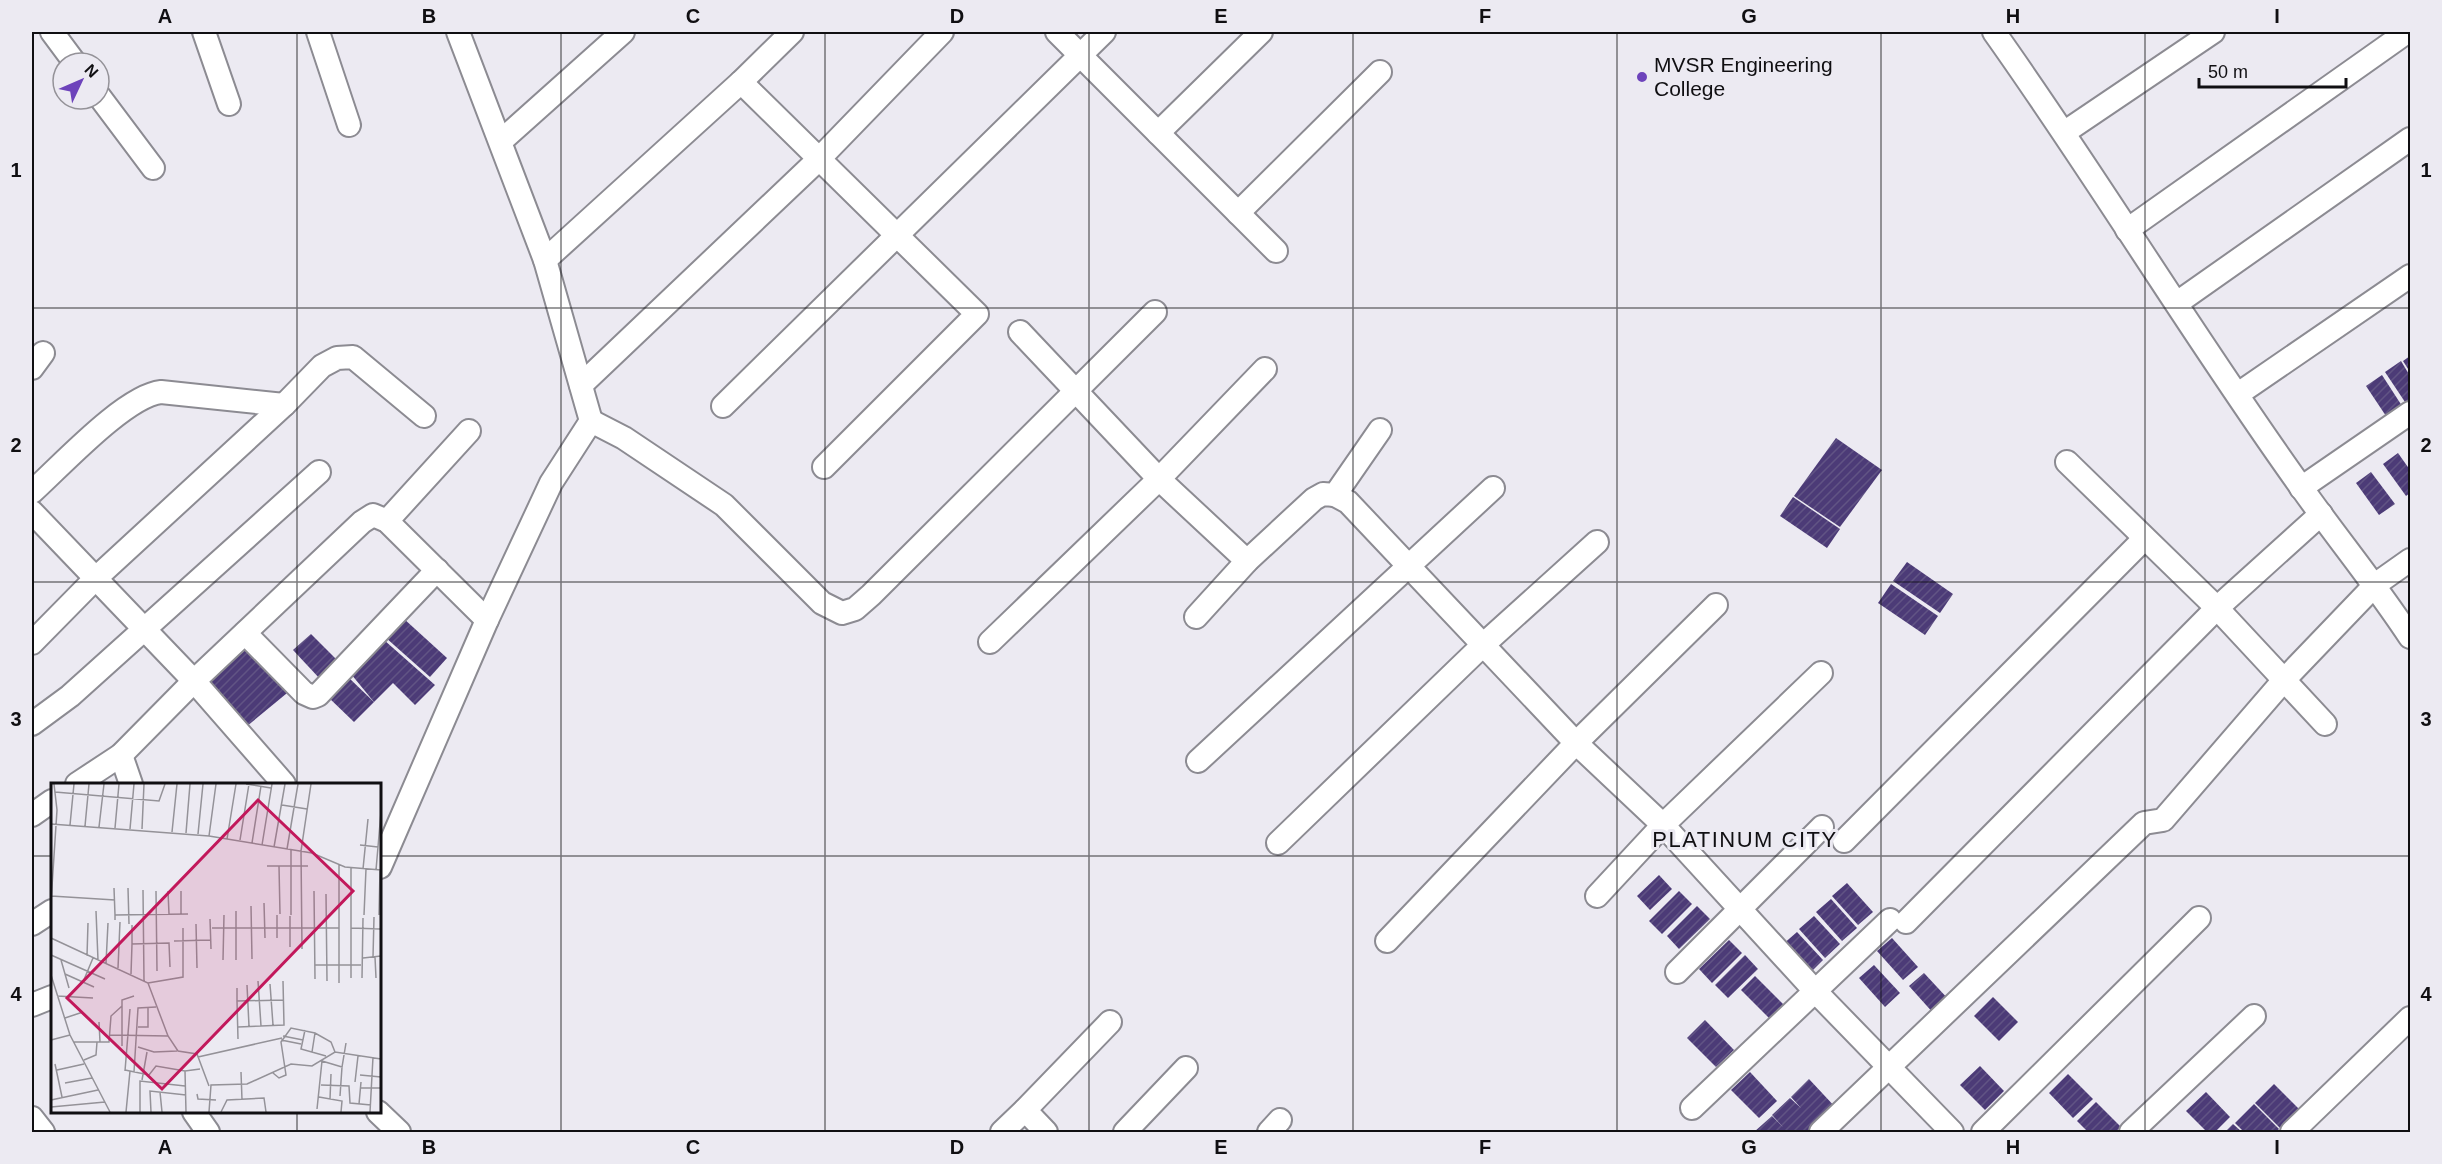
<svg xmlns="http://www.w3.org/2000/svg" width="2442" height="1164" font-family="Arial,sans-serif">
<defs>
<pattern id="building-hatch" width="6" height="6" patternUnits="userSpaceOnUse" patternTransform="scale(1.5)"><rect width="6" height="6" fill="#4c3b77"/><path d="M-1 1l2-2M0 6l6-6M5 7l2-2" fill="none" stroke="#615484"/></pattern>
</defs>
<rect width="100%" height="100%" fill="#eceaf2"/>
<g fill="url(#building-hatch)">
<polygon points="2410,356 2410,372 2403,361"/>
<polygon points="2401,361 2410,376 2410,403 2407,405 2385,372"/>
<polygon points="2382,375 2404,409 2388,419 2366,386"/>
<polygon points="1836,438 1882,470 1840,527 1794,496"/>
<polygon points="2398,453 2410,470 2410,493 2406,496 2383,464"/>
<polygon points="2371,472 2395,504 2379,515 2356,483"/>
<polygon points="1793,497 1840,529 1827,548 1780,516"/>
<polygon points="1907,562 1953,594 1940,613 1893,581"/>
<polygon points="1891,584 1938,616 1925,635 1878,603"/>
<polygon points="403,618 447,658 430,677 385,637"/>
<polygon points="311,634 337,660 321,680 293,650"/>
<polygon points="384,640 435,685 415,705 393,683 374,702 351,674"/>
<polygon points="253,644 292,689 241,731 207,681"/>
<polygon points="348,677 374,702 354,722 327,696"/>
<polygon points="1659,875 1672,889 1650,910 1637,896"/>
<polygon points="1847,883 1873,912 1858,925 1832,896"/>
<polygon points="1679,891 1692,904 1662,934 1649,921"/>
<polygon points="1831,899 1857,928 1842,941 1816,912"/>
<polygon points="1697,906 1710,919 1679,949 1667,936"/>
<polygon points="1814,916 1840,944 1825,958 1799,929"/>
<polygon points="1797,932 1823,960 1809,974 1782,945"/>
<polygon points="1892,938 1918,967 1903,980 1877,951"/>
<polygon points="1729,940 1742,953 1712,983 1699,969"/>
<polygon points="1745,955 1758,969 1728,998 1715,985"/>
<polygon points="1874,965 1900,993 1885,1007 1859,978"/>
<polygon points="1924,973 1950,1001 1935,1015 1909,986"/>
<polygon points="1755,976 1786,1007 1772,1021 1741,990"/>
<polygon points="1993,997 2018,1022 1999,1041 1974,1016"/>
<polygon points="1705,1020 1734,1050 1716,1067 1687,1038"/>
<polygon points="1980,1066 2004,1091 1985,1110 1960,1085"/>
<polygon points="1750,1072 1777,1101 1759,1118 1731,1090"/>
<polygon points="2068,1074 2093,1099 2073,1118 2049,1093"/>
<polygon points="1809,1079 1837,1109 1812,1132 1754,1132 1772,1116 1783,1127 1772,1115 1790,1098 1801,1108 1791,1097"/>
<polygon points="2274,1084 2299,1109 2280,1128 2255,1103"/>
<polygon points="2206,1092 2230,1117 2215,1132 2207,1132 2186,1111"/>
<polygon points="2096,1102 2121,1127 2115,1132 2088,1132 2077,1121"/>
<polygon points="2254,1104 2279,1129 2276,1132 2244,1132 2235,1123"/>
<polygon points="2233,1124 2242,1132 2225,1132"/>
</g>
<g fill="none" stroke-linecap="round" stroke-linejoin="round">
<defs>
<g id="street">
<polyline points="52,32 75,63"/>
<polyline points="204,32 229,104"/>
<polyline points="318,32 349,125"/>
<polyline points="1057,32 1276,251"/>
<path d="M1994,32C2100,181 2194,338 2301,487C2337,538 2376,585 2410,637"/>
<polyline points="741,82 792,32"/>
<polyline points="99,96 153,168"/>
<polyline points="2065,132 2213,32"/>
<polyline points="1158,133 1261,32"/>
<polyline points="501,141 623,32"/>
<polyline points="1238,213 1380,72"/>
<polyline points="2127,230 2407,32"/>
<polyline points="545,260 741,82 977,314 824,467"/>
<polyline points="2177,303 2410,139"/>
<polyline points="1020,332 1159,479 1247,561"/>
<polyline points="32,368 43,353"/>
<polyline points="581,385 819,159 942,32"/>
<polyline points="2238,394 2410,276"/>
<polyline points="723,406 1104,32"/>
<polyline points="591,421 624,438 724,505 822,603 842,613 855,609 871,595 1155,312"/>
<polyline points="2067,462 2217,608 2325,724"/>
<polyline points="2301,488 2410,413"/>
<path d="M32,492C61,466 125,396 161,392L284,405"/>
<polyline points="1335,495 1348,502 1576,743 1663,825 1816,992 1952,1132"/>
<polyline points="32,512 194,681 284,784"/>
<polyline points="387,521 469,431"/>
<polyline points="1196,617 1247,561 1314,499 1323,494 1335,495 1380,430"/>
<polyline points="245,633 304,693 313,697 318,695 437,570"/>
<polyline points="990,642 1159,479 1265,369"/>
<polyline points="32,643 96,578 284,405 322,366 337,358 353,357 424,416"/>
<polyline points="32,724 70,696 319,472"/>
<polyline points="121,755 131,784"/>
<polyline points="1198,761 1493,488"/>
<polyline points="77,784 121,755 194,681 362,522 373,515 387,521 487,620"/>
<polyline points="32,815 52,801"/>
<polyline points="1844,841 2144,539"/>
<polyline points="1278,843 1484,644 1597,542"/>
<polyline points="380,867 487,620 551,483 591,421 545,260 458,32"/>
<polyline points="1597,896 1663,825 1821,673"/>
<polyline points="1906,922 2217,608 2321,514"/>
<polyline points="32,924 52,911"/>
<polyline points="1387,941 1576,743 1716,605"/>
<polyline points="1677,972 1822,827"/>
<polyline points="32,1005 52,997"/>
<polyline points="1692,1108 1890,920"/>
<polyline points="194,1112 208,1132"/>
<polyline points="378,1112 399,1132"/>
<polyline points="32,1118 43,1132"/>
<polyline points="1002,1132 1025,1110"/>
<polyline points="1046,1132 1025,1110 1110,1022"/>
<polyline points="1125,1132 1186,1068"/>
<polyline points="1269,1132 1280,1120"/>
<polyline points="1821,1132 2144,823 2163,820 2284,680 2376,584 2410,560"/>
<polyline points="1983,1132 2199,918"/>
<polyline points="2131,1132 2254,1016"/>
<polyline points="2292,1132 2410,1018"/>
</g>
</defs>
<use href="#street" stroke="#8c8b92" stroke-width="26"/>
<use href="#street" stroke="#fff" stroke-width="22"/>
</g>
<path fill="none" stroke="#100f12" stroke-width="1.5" stroke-opacity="0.55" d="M297,32V784M561,32V1132M825,32V1132M1089,32V1132M1353,32V1132M1617,32V1132M1881,32V1132M2145,32V1132M32,308H2410M32,582H2410M32,856H52M380,856H2410M297,1112V1132"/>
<circle fill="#6d43bb" stroke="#eceaf2" stroke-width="2" cx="1642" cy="77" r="6"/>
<g text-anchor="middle" stroke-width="6" stroke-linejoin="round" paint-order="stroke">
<g font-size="21" fill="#100f12" stroke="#eceaf2" text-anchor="start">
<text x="1654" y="72">MVSR Engineering<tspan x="1654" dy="24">College</tspan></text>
</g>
<g font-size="22" letter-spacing="1.5" fill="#100f12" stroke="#eceaf2">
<text x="1745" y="847">PLATINUM CITY</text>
</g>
</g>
<g transform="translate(51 783)">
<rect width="330" height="330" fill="#eceaf2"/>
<path fill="none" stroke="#949298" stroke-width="1.5" d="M195,1L220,5M4,9L108,18L114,1M231,22L256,26M0,41L158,53L261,70L294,84L330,87M19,42L23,1M34,43L38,1M48,44L53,1M64,45L68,1M79,46L83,1M91,46L93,1M121,49L126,1M135,50L139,1M147,51L152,1M158,53L165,1M176,56L185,1M189,57L198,1M201,60L210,3M211,62L221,1M309,62L327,64M223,64L234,1M236,66L247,1M240,67V132M288,81V200M216,83H257M228,83L229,131M312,86L317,36M325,87L330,29M63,105L64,132M77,105L78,141M92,107L93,198M105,108L106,188M117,108L118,131M130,108V131M263,108L264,196M275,111L276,198M0,113L64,117M0,119L6,27L3,1M213,120L214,155M200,123L201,176M45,128L47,177M226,132V155M313,132L315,86M328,132L329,87M159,136L160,166M64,137V132L137,131M145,141L146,185M81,142V161M161,145H288M300,145L330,146M0,155L97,200L117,253L127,268L146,271L158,303M123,158L159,157M239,164V133M251,166L250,68L260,1M0,172L54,196M36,173L37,140M322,174L323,134M324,174L325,195M312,175L330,173M10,177L18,205M172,177L173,132M185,177V128M55,180L57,140M264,182H310M67,185L69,139M14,191L43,204M80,191L81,161L118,160L119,184M0,192L19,252L59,329M300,195V85M311,195L312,135M207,198L210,243L233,242L232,198M32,199L42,175M97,200L132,194V145M219,201L222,242M196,202L198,243M186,205V218L233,217M6,213L42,215M186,218L187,256M14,235L32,229M48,239L49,259M87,244H97V224M187,244L210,243M254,247L250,266L275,273M59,252L117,253M232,253L252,257M0,257L19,252M230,257L250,261M23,259H58L60,233L71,223M71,263V217L83,213M87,264L103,269L126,268M261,269L264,250M147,274L231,255M33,277L45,272L46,259M4,281L11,314M6,287L33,281M74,287L98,292L105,283L134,288L149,286M74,288L79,226M134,288L135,329M83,289L87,225L105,224M190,289L191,317M222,290L228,295L235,292L230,259L240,245L264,250L280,259L284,269M309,292L330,294M91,297L96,269M304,299L307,273M14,300L41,295M270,302L298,303L299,320L320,322M309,305H330M109,309L111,329M146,311L147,316L165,317M289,313L291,284M268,314L291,318L290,329M279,316L280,291M0,317L47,307M308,321L310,299M0,324L54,319M266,326L271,278L291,284L295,260M75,329L79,288M89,329V298L134,303M100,329L99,308L135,312M158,329L160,302L196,301L240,281L261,283L284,269L330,276M170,329L176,317L213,315L215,329M319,329L322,274"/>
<path fill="#c2185b" fill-opacity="0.15" stroke="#c2185b" stroke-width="3" d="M207,17L302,108L111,306L16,215Z"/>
<rect width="330" height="330" fill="none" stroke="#100f12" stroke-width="3"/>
</g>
<rect width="2442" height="1164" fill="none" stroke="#eceaf2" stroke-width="66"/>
<g transform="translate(81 81) rotate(46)"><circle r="28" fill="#eceaf2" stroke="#949298" stroke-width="1.5"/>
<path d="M0-4.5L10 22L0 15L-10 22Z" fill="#6d43bb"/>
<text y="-9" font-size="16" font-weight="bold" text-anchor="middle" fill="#100f12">N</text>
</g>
<path d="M2199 78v9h147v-9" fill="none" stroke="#100f12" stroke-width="3"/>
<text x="2208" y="78" font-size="18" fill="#100f12" stroke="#eceaf2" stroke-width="4.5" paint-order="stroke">50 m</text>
<rect x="33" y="33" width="2376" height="1098" fill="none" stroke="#100f12" stroke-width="2"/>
<g font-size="20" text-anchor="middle" font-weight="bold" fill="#100f12">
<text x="165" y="23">A</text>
<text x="429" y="23">B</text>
<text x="693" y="23">C</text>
<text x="957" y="23">D</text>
<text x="1221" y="23">E</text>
<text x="1485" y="23">F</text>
<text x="1749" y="23">G</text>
<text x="2013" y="23">H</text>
<text x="2277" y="23">I</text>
<text x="16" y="177">1</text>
<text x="2426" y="177">1</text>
<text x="16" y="452">2</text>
<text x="2426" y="452">2</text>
<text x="16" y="726">3</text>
<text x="2426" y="726">3</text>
<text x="16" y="1001">4</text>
<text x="2426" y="1001">4</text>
<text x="165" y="1154">A</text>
<text x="429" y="1154">B</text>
<text x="693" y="1154">C</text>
<text x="957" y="1154">D</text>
<text x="1221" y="1154">E</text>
<text x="1485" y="1154">F</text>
<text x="1749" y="1154">G</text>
<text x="2013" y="1154">H</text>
<text x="2277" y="1154">I</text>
</g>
</svg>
